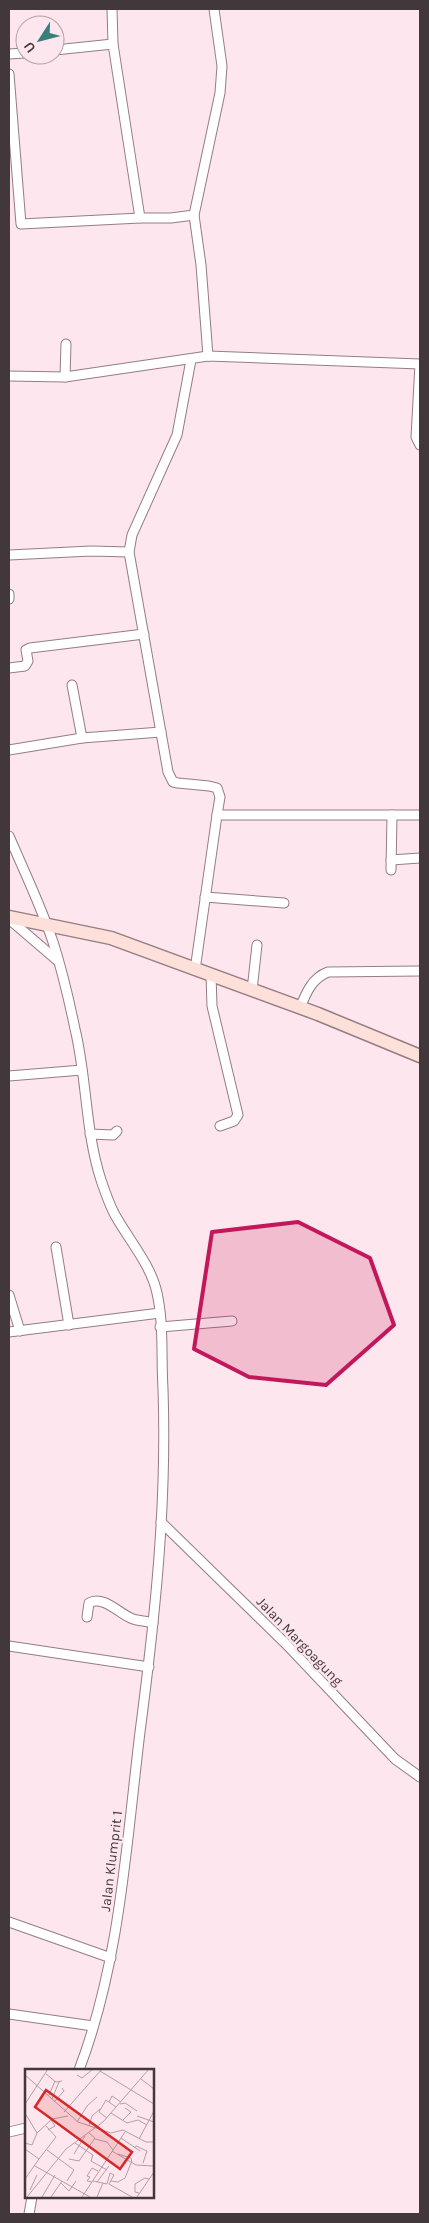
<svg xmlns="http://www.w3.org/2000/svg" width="429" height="2223" font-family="Karla,sans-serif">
<rect width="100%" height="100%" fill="#fde6ed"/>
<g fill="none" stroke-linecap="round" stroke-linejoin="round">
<defs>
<g id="street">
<polyline points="112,9 113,44 140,218 171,218 194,215"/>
<polyline points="55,50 113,44"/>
<polyline points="9,54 25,53"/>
<polyline points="9,74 21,224 140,218"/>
<polyline points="208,356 201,265 194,215 220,93 222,66 214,9"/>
<polyline points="191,360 177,435 132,535 129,552 168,772 173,782 178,783 209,786 217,788 220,797 217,815"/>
<polyline points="420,364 416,437 420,445"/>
<polyline points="9,376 65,377 208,356 420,364"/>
<polyline points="65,377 66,344"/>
<polyline points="9,555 91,551 129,552"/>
<polyline points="9,594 9,599"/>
<polyline points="9,668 25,666 28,661 26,650 30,648 144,634"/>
<polyline points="72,685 82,738"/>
<polyline points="9,750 82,738 161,732"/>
<path d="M9,836C24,871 41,906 53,942C62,970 69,1000 75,1029C87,1078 85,1131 101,1180C105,1192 109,1204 115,1215C129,1240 151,1265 157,1293C164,1324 161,1358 163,1389C167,1506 155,1617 140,1732C126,1847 120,1962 79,2070"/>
<polyline points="391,860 420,858"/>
<polyline points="391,870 392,815"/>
<polyline points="205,897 284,903"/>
<polyline points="9,919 58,961"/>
<polyline points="195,970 217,815 420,815"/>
<polyline points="211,975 212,1006 238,1115 234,1121 220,1126"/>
<polyline points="252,990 257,945"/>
<path d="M300,1008C306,993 312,978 328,972L420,971"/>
<polyline points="9,1076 82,1070"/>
<polyline points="90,1134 113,1135 117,1131"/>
<polyline points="56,1247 69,1325"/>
<polyline points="9,1295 20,1331"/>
<polyline points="160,1327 232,1321"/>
<polyline points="9,1332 160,1313"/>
<polyline points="161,1522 286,1644 395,1759 420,1777"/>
<path d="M87,1617L89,1603C104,1595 119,1614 133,1619C139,1621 147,1621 153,1623"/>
<polyline points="9,1646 149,1667"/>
<polyline points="9,1922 111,1958"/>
<polyline points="9,2014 93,2026"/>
<polyline points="9,2132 26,2128"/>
<polyline points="29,2214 32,2197"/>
</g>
<polyline id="secondary" points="9,917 111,938 318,1014 420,1056"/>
</defs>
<use href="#street" stroke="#967c84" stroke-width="11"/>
<use href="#secondary" stroke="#967c84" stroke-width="15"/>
<use href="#street" stroke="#fff" stroke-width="9"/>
<use href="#secondary" stroke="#fee0da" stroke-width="12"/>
</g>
<path fill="#c2185b" fill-opacity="0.2" stroke="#c2185b" stroke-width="4" stroke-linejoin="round" d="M298,1222L370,1258L394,1325L326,1385L249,1377L194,1349L212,1232Z"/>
<g text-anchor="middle" stroke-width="5" stroke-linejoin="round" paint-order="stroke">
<g font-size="14" fill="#42383b" stroke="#fde6ed">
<text transform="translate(300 1641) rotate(46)" y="5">Jalan Margoagung</text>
<text transform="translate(111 1861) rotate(-83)" y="5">Jalan Klumprit 1</text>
</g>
</g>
<g transform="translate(25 2069)">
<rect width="129" height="129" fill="#fde6ed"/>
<path fill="none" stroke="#b2a0a6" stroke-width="1" d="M75,2L129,35M21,5L31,13L37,12M0,6L53,53L86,64L98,61L121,73H129M52,6L57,9L68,0M116,10L129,20M24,26L30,12M27,30L34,13M29,33L39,22L37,19M84,33L87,27L96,33M0,35L23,0M95,35L100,34L112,42M39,43L77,0M0,44L12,64L27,50L43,47M86,44L102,54L113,51L122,56M112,47L129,53M82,49L74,43L81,31L91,38M98,51L106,43L100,39M52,53L62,37L72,28M64,57L67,47L75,40M23,61L30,57L26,51M96,69L115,82M70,70L82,73L88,81M114,70L129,42M0,74L7,76L12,64M50,74L68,86L66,92L82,101M110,79L111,77L122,82L118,94M0,80L14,90L0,110M22,81L49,101L42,112M87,82L111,96L129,97M49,85L60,67M93,85L106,89L107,94M14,90L31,68L21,57M44,90L54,92L70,69L64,64M10,97L65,128M68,112L82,115L85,104L89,106L84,115L107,128M86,112L93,113L100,109L106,94M67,113L62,112L65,108L62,107L67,99L73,102M72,113L84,97M36,114L44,122L51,112M5,121L12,106M114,124L110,123V115L120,109L124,110M2,128L41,80L78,53L124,0M17,128L30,106M26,128L37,112M57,128L100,63M72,128L78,114M112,128L129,103"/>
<path fill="#d62828" fill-opacity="0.15" stroke="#d62828" stroke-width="2.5" d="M21,21L107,83L95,100L10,38Z"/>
<rect width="129" height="129" fill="none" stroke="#42383b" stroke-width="2.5"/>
</g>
<rect width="429" height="2223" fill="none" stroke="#42383b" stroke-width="20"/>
<g transform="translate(40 40) rotate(234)"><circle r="24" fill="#fde6ed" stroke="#b2a0a6"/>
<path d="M0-4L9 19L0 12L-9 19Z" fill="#377f79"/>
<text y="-8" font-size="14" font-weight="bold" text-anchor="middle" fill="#42383b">U</text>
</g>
</svg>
